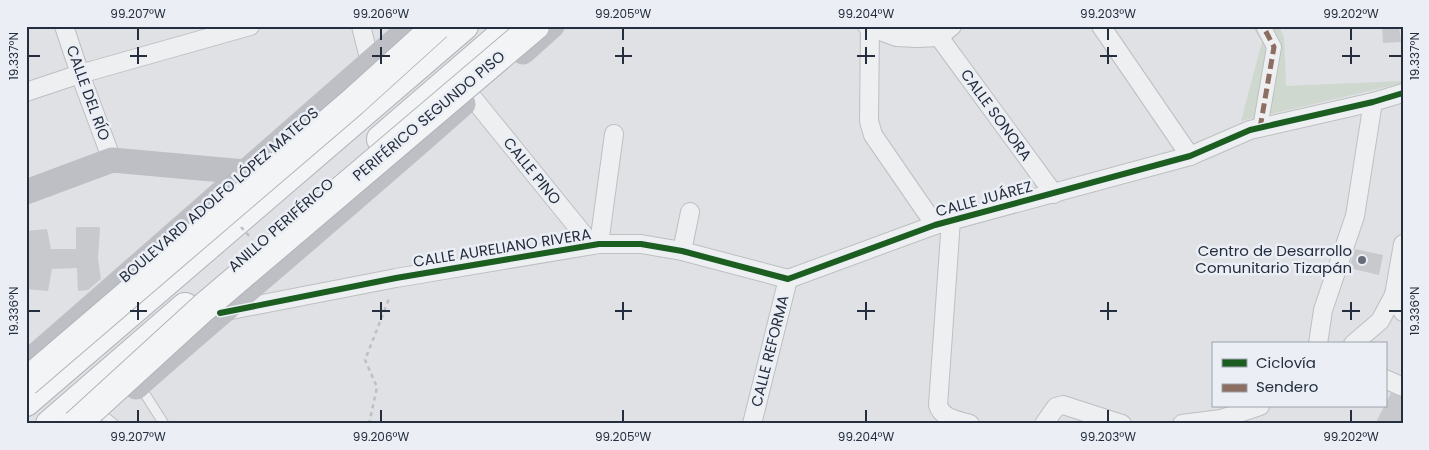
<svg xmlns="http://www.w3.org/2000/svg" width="1429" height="450" font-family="Poppins,sans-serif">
<rect width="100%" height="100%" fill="#dfe1e4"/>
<polygon fill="#ced8cf" points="1252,26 1279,26 1284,37 1286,86 1403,81 1403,83 1241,121 1262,42"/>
<g fill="#c7c9cc">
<polygon points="1382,26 1399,26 1401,42 1383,43"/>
<polygon points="76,227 100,227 98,259 101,279 88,290 78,291 77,268 52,269 48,291 27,289 28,260 26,231 47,229 51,249 76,249"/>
<polygon points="1355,249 1383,255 1379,275 1349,268"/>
<polygon points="1391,393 1403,398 1403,424 1375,424"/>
</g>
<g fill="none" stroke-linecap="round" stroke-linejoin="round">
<defs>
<g id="service">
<polyline points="140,386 164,424"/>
<polyline points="104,416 114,424"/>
</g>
<polyline id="pedestrian" points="1260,128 1274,47 1263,26"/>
<g id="minor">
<polyline points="64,26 80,74 112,160"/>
<polyline points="361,26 370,62"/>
<polyline points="867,26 897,37 917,38 939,37 952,26"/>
<polyline points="1101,26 1190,156"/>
<polyline points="870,28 869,121 873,135 935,225"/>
<polyline points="939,37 1054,194"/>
<polyline points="26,92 80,74 250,26"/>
<polyline points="472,97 592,245"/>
<path d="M951,220L938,405C942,419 958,420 970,424"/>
<polyline points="599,244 614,134"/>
<polyline points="1403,244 1394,295 1403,312"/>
<polyline points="682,251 690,212"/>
<polyline points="788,279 935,225 1190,156 1250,130 1373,102 1403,93"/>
<polyline points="226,311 396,278 599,244 641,244 682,251 788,279"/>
<polyline points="1318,344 1323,310 1355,216 1373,102"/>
<polyline points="1353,344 1380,321 1394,295"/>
<polyline points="1385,379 1403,387"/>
<polyline points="752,424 788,279"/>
<polyline points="1044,424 1056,407 1063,405 1122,424"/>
<polyline points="1182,424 1221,419 1260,406"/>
</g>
<g id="motorway">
<polyline points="381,139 512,26"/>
<polyline points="26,402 464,26"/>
<polyline points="50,424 185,307"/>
</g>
</defs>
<use href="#service" stroke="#bdbfc2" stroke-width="11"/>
<use href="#pedestrian" stroke="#bdbfc2" stroke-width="16"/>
<use href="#minor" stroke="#bdbfc2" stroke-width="20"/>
<use href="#motorway" stroke="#b1b4b9" stroke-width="30"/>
<polyline stroke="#bebfc4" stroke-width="2.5" stroke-dasharray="4 4" stroke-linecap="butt" points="369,424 377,387 365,360 390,296"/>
<use href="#service" stroke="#eeeff1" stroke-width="9"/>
<use href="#pedestrian" stroke="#eeeff1" stroke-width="14"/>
<use href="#minor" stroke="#eeeff1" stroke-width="18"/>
<g stroke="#bdbfc4" stroke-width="25">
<polyline points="523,52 552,26"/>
<polyline points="26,192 112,160 245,172"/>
<polyline points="26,364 412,26"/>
<path d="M136,387C244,292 355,200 463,104"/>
</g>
<use href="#motorway" stroke="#f3f4f5" stroke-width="28"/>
<defs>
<g id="motorway-bridge">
<polyline points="26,382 353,102 437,26"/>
<polyline points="76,424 203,308 535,26"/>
</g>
</defs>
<use href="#motorway-bridge" stroke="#b1b4b9" stroke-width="30" stroke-linecap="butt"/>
<g stroke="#bebfc4" stroke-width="2.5" stroke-dasharray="4 4" stroke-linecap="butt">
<polyline points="207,189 212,195"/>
<polyline points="241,227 252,239"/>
</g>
<use href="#motorway-bridge" stroke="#f3f4f5" stroke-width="28"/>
<polyline stroke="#8d6e63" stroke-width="5" stroke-dasharray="10 5" stroke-linecap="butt" points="1260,128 1274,47 1263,26"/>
<defs>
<polyline id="cycleway" points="220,313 396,278 599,244 641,244 682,251 788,279 935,225 1190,156 1250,130 1373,102 1403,93"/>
</defs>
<use href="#cycleway" stroke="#ebeff5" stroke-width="9"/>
<use href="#cycleway" stroke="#1b5e20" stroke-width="6"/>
</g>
<path fill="none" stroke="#252e3e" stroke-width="2" d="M138,28V40M381,28V40M623,28V40M866,28V40M1108,28V40M1351,28V40M138,47V64M381,47V64M623,47V64M866,47V64M1108,47V64M1351,47V64M28,56H40M130,56H147M372,56H390M615,56H632M857,56H875M1100,56H1117M1342,56H1360M1389,56H1402M138,302V320M381,302V320M623,302V320M866,302V320M1108,302V320M1351,302V320M28,311H40M130,311H147M372,311H390M615,311H632M857,311H875M1100,311H1117M1342,311H1360M1389,311H1402M138,410V422M381,410V422M623,410V422M866,410V422M1108,410V422M1351,410V422"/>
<circle fill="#666d78" stroke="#ebeff5" stroke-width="2" cx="1362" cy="260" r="5"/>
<g text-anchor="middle" stroke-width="5" stroke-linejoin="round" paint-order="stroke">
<g font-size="15" fill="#252e3e" stroke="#ebeff5">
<text transform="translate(88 93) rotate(70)" y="5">CALLE DEL RÍO</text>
<text transform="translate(996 115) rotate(54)" y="5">CALLE SONORA</text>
<text transform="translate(429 116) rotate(-40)" y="5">PERIFÉRICO SEGUNDO PISO</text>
<text transform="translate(532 171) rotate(51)" y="5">CALLE PINO</text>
<text transform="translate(219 195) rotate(-41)" y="5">BOULEVARD ADOLFO LÓPEZ MATEOS</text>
<text transform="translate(984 199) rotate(-15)" y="5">CALLE JUÁREZ</text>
<text transform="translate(281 225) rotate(-41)" y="5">ANILLO PERIFÉRICO</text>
<text transform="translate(502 248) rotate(-9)" y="5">CALLE AURELIANO RIVERA</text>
<text transform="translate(770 351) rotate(-76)" y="5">CALLE REFORMA</text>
</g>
<g font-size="15" fill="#252e3e" stroke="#ebeff5" text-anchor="end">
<text x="1352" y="256">Centro de Desarrollo<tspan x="1352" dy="17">Comunitario Tizapán</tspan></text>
</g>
</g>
<rect width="1429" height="450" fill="none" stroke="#ebeff5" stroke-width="55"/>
<rect x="1212" y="342" width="175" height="65" fill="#ebeff5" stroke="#9ca2ac"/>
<rect x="1222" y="359" width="25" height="8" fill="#1b5e20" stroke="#9ca2ac"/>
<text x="1256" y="368" font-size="15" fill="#252e3e">Ciclovía</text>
<rect x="1222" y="384" width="25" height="8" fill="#8d6e63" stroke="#9ca2ac"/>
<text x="1256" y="392" font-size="15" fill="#252e3e">Sendero</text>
<rect x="28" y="28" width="1374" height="394" fill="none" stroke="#252e3e" stroke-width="2"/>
<g font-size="12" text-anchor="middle" fill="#252e3e">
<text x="138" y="18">99.207°W</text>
<text x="381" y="18">99.206°W</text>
<text x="623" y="18">99.205°W</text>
<text x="866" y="18">99.204°W</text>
<text x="1108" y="18">99.203°W</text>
<text x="1351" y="18">99.202°W</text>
<text transform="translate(14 56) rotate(-90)" y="4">19.337°N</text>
<text transform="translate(1415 56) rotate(-90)" y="4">19.337°N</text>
<text transform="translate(14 311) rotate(-90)" y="4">19.336°N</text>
<text transform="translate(1415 311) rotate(-90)" y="4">19.336°N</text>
<text x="138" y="441">99.207°W</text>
<text x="381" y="441">99.206°W</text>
<text x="623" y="441">99.205°W</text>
<text x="866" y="441">99.204°W</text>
<text x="1108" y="441">99.203°W</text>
<text x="1351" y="441">99.202°W</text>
</g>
</svg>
